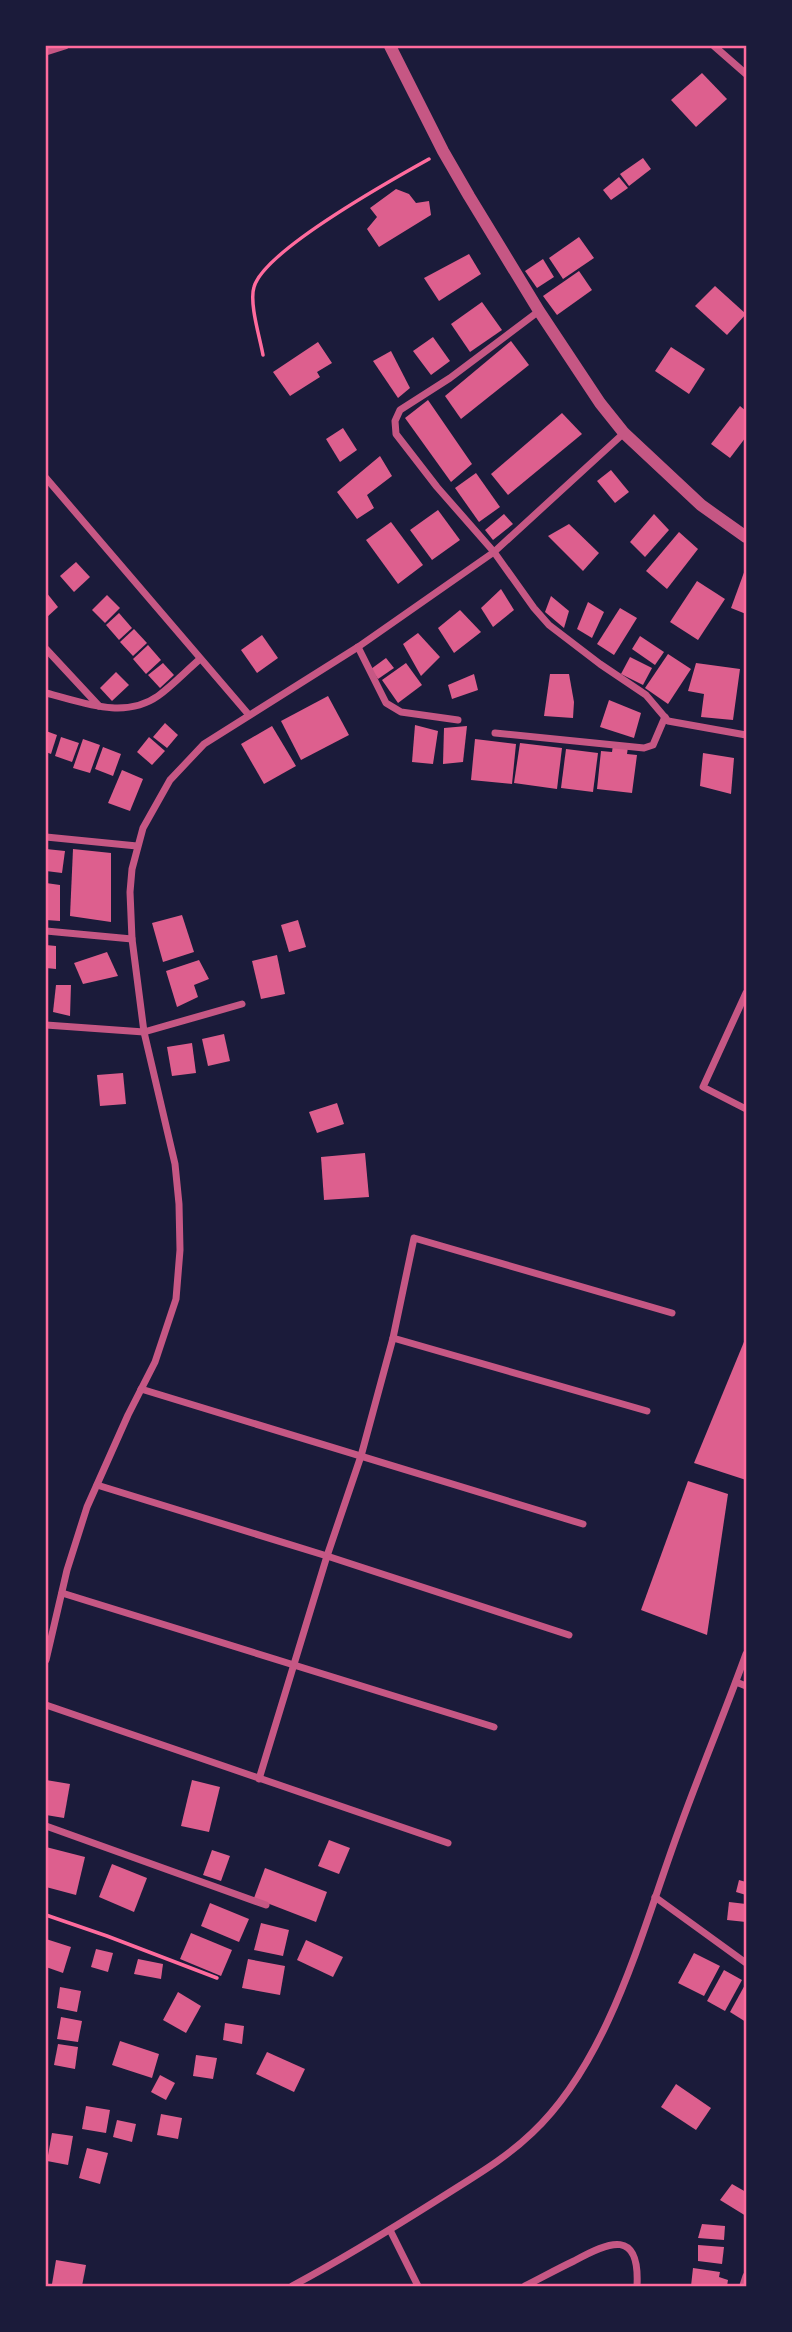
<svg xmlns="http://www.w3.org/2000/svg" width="792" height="2332" font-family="'Playfair Display',serif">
<rect width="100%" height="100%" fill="#1b1b3a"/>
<g fill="#dd5f8e">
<polygon points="702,73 727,99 696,127 671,100"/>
<polygon points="643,158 651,169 629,186 620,174"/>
<polygon points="619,177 628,188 611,200 603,190"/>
<polygon points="396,189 409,194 416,203 429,201 431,215 379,247 367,229 377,217 370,208"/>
<polygon points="579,237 594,258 563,279 549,258"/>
<polygon points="469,254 481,274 439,301 424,278"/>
<polygon points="543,259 554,277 537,288 525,271"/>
<polygon points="579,271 592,290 557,315 543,296"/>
<polygon points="715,286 746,314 727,335 695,306"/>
<polygon points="482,302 502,330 470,352 451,324"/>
<polygon points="433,337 450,361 431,375 413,351"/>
<polygon points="511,341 529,365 461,419 445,396"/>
<polygon points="318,342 332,363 317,372 320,377 290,396 273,372"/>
<polygon points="671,347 705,369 689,394 655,371"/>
<polygon points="391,351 410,388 398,398 373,361"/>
<polygon points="428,400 472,464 451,482 405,418"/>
<polygon points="740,406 746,411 746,437 730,458 711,444"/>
<polygon points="562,413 582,434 508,495 491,474"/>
<polygon points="343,428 357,450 340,462 326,439"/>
<polygon points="380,456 392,476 367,495 374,508 357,519 337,492"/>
<polygon points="611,470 629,492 615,503 597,481"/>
<polygon points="476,473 500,507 479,522 455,488"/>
<polygon points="438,510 460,540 432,560 410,530"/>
<polygon points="504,514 513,524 493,540 485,530"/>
<polygon points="654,514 669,530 645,557 630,542"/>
<polygon points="391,522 423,565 398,584 366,540"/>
<polygon points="569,524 599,553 583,571 548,536"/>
<polygon points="679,532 698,549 667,589 646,571"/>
<polygon points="76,562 90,577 74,592 60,576"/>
<polygon points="746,567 746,614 731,608"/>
<polygon points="697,581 725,599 698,640 670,622"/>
<polygon points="501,589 514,610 493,627 481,608"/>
<polygon points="46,592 58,607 46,618"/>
<polygon points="107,595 120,608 105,623 92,610"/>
<polygon points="551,596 569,611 564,628 545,612"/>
<polygon points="588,602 604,612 592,638 577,629"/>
<polygon points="620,608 637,618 614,655 597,644"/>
<polygon points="460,610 481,632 454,653 438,628"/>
<polygon points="119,613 132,628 119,640 106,625"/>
<polygon points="134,629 147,643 133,656 120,642"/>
<polygon points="418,633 440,657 421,676 403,644"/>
<polygon points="262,635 278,658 257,673 241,650"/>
<polygon points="640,636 664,652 655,665 632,649"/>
<polygon points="148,645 161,660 146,674 133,659"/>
<polygon points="668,654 691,669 668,704 645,688"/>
<polygon points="630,657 652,668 643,685 621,674"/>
<polygon points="386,658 394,668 378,679 371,669"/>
<polygon points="163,663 174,675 160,688 148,675"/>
<polygon points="406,663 422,685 398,703 382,680"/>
<polygon points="696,663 740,669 733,720 701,717 704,694 688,691"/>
<polygon points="116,672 129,685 112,701 100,688"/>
<polygon points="474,674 478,690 452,699 448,685"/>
<polygon points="550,674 569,674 574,702 573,718 544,716"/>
<polygon points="328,696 349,735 301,760 281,721"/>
<polygon points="609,700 641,713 634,738 600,727"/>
<polygon points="165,723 178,735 167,748 153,737"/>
<polygon points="415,725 438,731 433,764 412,762"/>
<polygon points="272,726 296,766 264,784 241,744"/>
<polygon points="467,726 463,762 443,764 444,728"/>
<polygon points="46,731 57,735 51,754 46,752"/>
<polygon points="61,737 79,743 72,762 55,756"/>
<polygon points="149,737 165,751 152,765 137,752"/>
<polygon points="83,739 100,745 90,773 73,768"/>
<polygon points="475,739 516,744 512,784 471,780"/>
<polygon points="520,743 562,748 557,789 514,783"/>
<polygon points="613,745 628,747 627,754 637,755 632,793 597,789 601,751 612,752"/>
<polygon points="103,747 121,754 113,776 95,769"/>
<polygon points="566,749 598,753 593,792 561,788"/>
<polygon points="703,753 734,758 731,794 700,786"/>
<polygon points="122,770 143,779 130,811 108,803"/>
<polygon points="46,849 65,851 62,873 46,871"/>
<polygon points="73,849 111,853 111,922 70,916"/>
<polygon points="46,883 60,885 60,921 46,920"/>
<polygon points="182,915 194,952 163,962 152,923"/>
<polygon points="298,920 306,947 289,952 281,925"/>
<polygon points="46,945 56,946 56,969 46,968"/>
<polygon points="107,952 118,976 83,984 74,963"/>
<polygon points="277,955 285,994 261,999 252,961"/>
<polygon points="199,960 209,979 194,985 198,997 177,1007 166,971"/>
<polygon points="56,985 71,985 70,1016 53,1012"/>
<polygon points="224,1034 230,1061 208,1066 202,1039"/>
<polygon points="192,1043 196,1073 172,1076 167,1047"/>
<polygon points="123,1073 126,1104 100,1106 97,1075"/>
<polygon points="337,1103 344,1124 317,1133 309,1112"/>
<polygon points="365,1153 369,1197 324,1200 321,1157"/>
<polygon points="746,1337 746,1480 694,1463"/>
<polygon points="688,1481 728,1494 707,1635 641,1610"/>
<polygon points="46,1780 70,1784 64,1818 46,1815"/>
<polygon points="192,1780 220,1787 209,1832 181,1826"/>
<polygon points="329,1840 350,1848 339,1874 318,1866"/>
<polygon points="46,1847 85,1857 76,1895 46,1887"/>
<polygon points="212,1850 230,1856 221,1881 203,1875"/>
<polygon points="112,1864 147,1878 134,1912 99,1897"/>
<polygon points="265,1868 327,1892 316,1922 254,1898"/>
<polygon points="739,1880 746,1882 746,1895 736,1892"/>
<polygon points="729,1902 746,1904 746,1922 727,1920"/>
<polygon points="210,1903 249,1919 239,1942 201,1926"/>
<polygon points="261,1923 289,1930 283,1956 254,1950"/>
<polygon points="191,1933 232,1950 221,1976 180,1959"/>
<polygon points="46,1939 71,1947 63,1973 46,1967"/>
<polygon points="306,1940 343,1957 333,1977 297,1960"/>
<polygon points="96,1949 113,1953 108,1972 91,1967"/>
<polygon points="694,1953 720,1966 704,1996 678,1983"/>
<polygon points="138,1959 163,1964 161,1979 134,1974"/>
<polygon points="248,1959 285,1966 280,1995 242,1988"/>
<polygon points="724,1970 742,1980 725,2011 707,2001"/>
<polygon points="746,1983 746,2022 730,2012"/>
<polygon points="60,1987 81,1991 77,2012 57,2008"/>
<polygon points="178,1992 201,2006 186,2033 163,2020"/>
<polygon points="61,2017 82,2021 78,2042 57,2039"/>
<polygon points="225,2023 244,2026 242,2044 223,2040"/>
<polygon points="120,2041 159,2054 152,2078 112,2065"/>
<polygon points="58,2044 78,2047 75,2069 54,2065"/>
<polygon points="267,2052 305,2069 294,2092 256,2074"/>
<polygon points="196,2055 217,2058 213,2079 193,2076"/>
<polygon points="160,2075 175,2083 166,2100 151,2092"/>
<polygon points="676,2084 711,2108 696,2130 661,2107"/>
<polygon points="86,2106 110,2110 106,2133 82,2129"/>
<polygon points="161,2114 182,2118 178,2139 157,2135"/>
<polygon points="117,2120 136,2124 132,2142 113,2137"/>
<polygon points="52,2133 73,2136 68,2165 47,2161"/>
<polygon points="87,2148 108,2153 100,2184 79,2178"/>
<polygon points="732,2184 746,2192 746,2216 720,2200"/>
<polygon points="702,2224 725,2226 724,2240 698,2238"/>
<polygon points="698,2245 724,2247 722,2264 698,2261"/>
<polygon points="56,2260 86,2265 82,2286 52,2284"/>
<polygon points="693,2268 720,2272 719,2277 728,2280 727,2286 691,2286"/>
</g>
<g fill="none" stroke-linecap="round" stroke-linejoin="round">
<g stroke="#ff6b9d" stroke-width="3.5">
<path d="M263,355C260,338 249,303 254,287C264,251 393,179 429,159"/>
<polyline points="46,1915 107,1936 217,1978"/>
</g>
<g stroke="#c65784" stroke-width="7">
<polyline points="714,46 746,74"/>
<polyline points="46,52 65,46"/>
<polyline points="539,311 450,378 400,410 395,421 396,434 437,487 494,552 534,608 549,625 600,664 646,695 668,721 746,735"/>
<polyline points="46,478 249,715"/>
<polyline points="358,647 386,703 401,712 458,720"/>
<polyline points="46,649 99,706"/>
<path d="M46,693C82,702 124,720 158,696C173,685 186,671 200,659"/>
<polyline points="495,733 644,748 653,745 665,717"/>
<polyline points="46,837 137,846"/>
<polyline points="46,931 132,939"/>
<polyline points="746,993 703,1087 746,1109"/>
<polyline points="46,1025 144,1032 242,1004"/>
<polyline points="393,1338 647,1411"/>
<polyline points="141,1389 583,1524"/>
<polyline points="97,1485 327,1556 569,1635"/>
<polyline points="62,1593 494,1727"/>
<polyline points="46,1660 67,1570 87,1507 128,1415 155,1362 176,1299 180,1250 179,1204 175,1164 144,1032 132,939 130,892 132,869 143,828 170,780 204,744 358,647 494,552 624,433"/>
<polyline points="736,1682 746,1686"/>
<polyline points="46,1705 448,1843"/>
<polyline points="259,1779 327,1556 361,1456 393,1338 414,1238 672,1313"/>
<polyline points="46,1826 266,1905"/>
<polyline points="655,1897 746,1963"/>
<polyline points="390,2230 418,2286"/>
<polyline points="746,2276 743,2285 746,2284"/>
<path d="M292,2286C343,2259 393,2228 442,2197C473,2177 505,2159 532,2133C611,2059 643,1926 680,1827C701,1769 725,1712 746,1654"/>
<path d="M525,2286C541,2278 557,2269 574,2261C610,2241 640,2229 637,2286"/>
</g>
<polyline stroke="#c65784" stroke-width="12" points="390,46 443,151 469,196 539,311 600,403 624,433 701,505 746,537"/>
</g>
<rect width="792" height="2332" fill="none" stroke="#1b1b3a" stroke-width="94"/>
<rect x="47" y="47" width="698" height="2238" fill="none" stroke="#ff6b9d" stroke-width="2.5"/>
</svg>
